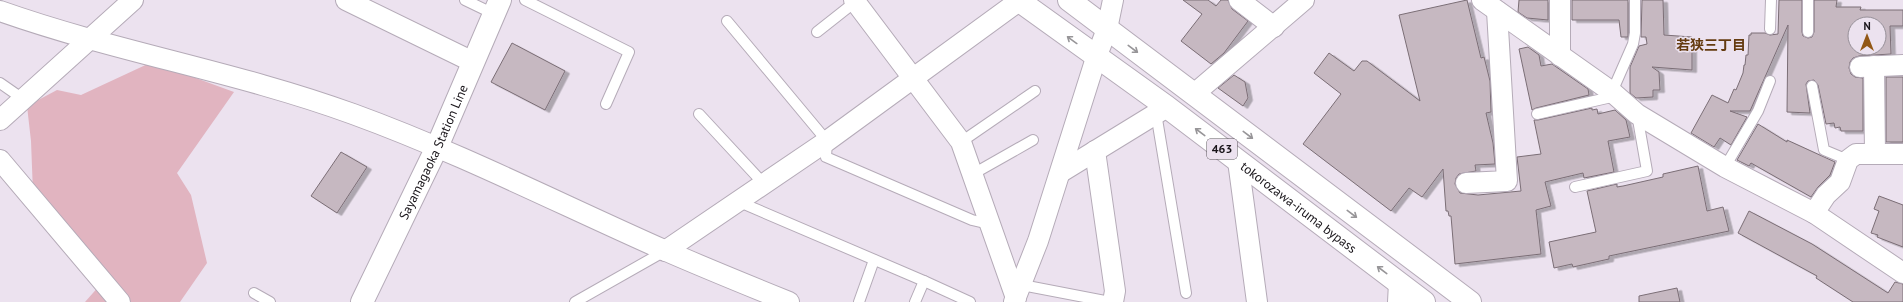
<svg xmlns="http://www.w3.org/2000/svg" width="1903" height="302" font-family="'PT Sans','Noto Sans JP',sans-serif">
<defs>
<filter id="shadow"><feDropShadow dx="4.5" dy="2.5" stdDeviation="0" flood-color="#0004"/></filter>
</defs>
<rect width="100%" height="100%" fill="#ece2ef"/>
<polygon fill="#e1b4c0" points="152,62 234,92 177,173 191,195 207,263 180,302 85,302 108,276 33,193 31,141 27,106 57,90 81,95"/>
<g fill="#c6b8c1" stroke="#7b6e76" fill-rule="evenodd" filter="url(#shadow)">
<polygon points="1183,0 1208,0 1216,6 1221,0 1228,0 1232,9 1248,21 1224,53 1211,64 1181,41 1202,14"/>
<polygon points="1467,0 1481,58 1484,57 1490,81 1491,112 1486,113 1493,143 1495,164 1475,165 1476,171 1459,174 1456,178 1455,184 1460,193 1478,195 1521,191 1517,157 1541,154 1534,120 1538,120 1592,108 1592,110 1597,109 1598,114 1615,110 1626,120 1630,137 1608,141 1614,172 1584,178 1583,173 1545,182 1551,206 1536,210 1541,254 1455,264 1451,216 1449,216 1448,211 1446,211 1443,169 1422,197 1409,188 1391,211 1303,144 1341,94 1314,73 1329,53 1354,71 1362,61 1367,61 1420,101 1399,15"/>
<polygon points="1519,0 1548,0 1548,20 1527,18 1518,12"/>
<polygon points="1572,0 1628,0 1628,37 1621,37 1619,20 1572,20"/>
<polygon points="1642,0 1663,0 1664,35 1692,37 1692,70 1652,67 1659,72 1660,90 1653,90 1653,97 1636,98 1630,93 1630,67 1639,46 1647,44 1646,37 1641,37"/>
<path d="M1779,0H1802V32L1803,36L1808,38L1812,37L1814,32V0H1837L1836,7H1861L1860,10H1903V26H1890L1891,54L1859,56L1853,58L1850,62L1849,68L1851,74L1855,77L1863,78V131H1841L1840,127L1835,128L1834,123L1826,124L1818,85L1814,80L1808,81L1806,84L1810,113L1787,112L1788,25L1750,111H1730L1747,117L1731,145L1720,138L1714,147L1691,133L1712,95L1728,103L1734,89L1736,90L1743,73L1744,65H1745L1746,55H1748L1749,35H1751V33H1765L1770,35L1778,34ZM1855,24H1879V48H1855Z"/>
<polygon points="512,43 565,71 545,110 491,82"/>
<polygon points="1528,47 1539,55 1541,66 1552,64 1588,89 1589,95 1536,108 1532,110 1519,49"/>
<polygon points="1234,75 1245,82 1248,98 1243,106 1218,88"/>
<rect x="1886" y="77" width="17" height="65"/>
<polygon points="1758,124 1787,142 1787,140 1835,162 1830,175 1818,187 1811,197 1751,163 1749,166 1737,160"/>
<polygon points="341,152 367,167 337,213 311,196"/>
<polygon points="1698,166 1707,211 1723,207 1729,231 1609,256 1609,259 1573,267 1572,264 1554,268 1549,242 1596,232 1587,191 1617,184 1617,187 1623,186 1663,177 1663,174"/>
<polygon points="1879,196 1903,205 1903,247 1877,237 1878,235 1871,233 1879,211 1874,209"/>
<polygon points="1749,211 1812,244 1888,293 1895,282 1903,284 1903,302 1853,302 1816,278 1817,276 1738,233"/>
<polygon points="1677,288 1680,302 1639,302 1639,296"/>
</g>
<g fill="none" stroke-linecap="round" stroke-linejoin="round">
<defs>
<g id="lane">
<polyline points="465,0 494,14"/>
<polyline points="525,0 629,52 606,104"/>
<polyline points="727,21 827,141 826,157 972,220 989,224"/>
<polyline points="1770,29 1771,0"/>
<polyline points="817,32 855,2"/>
<polyline points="1808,32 1808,0"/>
<polyline points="0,83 23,99"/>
<polyline points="1812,86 1824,150 1848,160"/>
<polyline points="1612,92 1633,44 1635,33 1635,0"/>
<polyline points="1156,113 1186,293"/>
<polyline points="699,114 763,183"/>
<polyline points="1537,114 1616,96"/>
<polyline points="961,142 1035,91"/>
<polyline points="1725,167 1758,111 1770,81"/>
<polyline points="973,174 1033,140"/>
<polyline points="1575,187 1647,171 1637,114"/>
<polyline points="737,201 924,281 970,302"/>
<polyline points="1022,285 1110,302"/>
<polyline points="254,293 270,302"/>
<polyline points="575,302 665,251"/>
<polyline points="859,302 874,260"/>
<polyline points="915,302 924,281"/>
</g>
<g id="street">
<polyline points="346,0 473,62"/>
<polyline points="854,0 961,142 1016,298"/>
<polyline points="1239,0 1274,27"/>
<polyline points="1482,0 1612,92 1637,114 1725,167 1814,213 1903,273"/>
<path d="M0,11C116,52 238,72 353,114C460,153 560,204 664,250C705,268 747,285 789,302"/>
<polyline points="1560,56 1560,0"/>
<polyline points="1874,66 1875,154"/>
<polyline points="1860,67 1903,65"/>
<polyline points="1194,94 1304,0"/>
<polyline points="0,120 133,0"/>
<polyline points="1095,151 1115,291 1113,302"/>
<polyline points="0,160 120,302"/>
<polyline points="1238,161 1257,302"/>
<polyline points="1061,172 1167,107"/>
<polyline points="1466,183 1507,181 1497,11"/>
<polyline points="1814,213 1826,195 1840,182 1848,160 1856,154 1903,154"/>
<polyline points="665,251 827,141 1019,1"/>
<polyline points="1014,302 1038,241 1096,58 1107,29 1113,0"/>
<polyline points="1398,302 1399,283"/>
</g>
<g id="secondary">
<path id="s1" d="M362,302L437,147L500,0"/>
</g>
<g id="highway">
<path id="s2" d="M1018,0L1167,107L1424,302"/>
<polyline points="1069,0 1470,302"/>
</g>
</defs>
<use href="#lane" stroke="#b5abb8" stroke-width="12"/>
<use href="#street" stroke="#b5abb8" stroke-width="22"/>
<use href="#secondary" stroke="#b5abb8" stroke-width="24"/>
<use href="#highway" stroke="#b5abb8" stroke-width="24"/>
<use href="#lane" stroke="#fff" stroke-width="10"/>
<use href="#street" stroke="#fff" stroke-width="20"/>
<use href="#secondary" stroke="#fff" stroke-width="22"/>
<use href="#highway" stroke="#fff" stroke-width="22"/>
</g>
<defs><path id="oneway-shaft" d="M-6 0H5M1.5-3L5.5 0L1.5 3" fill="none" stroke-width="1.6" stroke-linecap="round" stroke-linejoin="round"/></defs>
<g stroke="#979598">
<use href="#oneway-shaft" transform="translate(1072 40) rotate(-144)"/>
<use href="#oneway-shaft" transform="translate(1133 49) rotate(37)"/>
<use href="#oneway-shaft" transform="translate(1200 132) rotate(-143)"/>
<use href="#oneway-shaft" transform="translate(1248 135) rotate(37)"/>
<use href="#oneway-shaft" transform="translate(1352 214) rotate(37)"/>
<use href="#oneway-shaft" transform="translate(1382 270) rotate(-143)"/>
</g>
<g text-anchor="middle" stroke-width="3" stroke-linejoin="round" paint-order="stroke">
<rect fill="#ece2ef" stroke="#585259" stroke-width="1" x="1207" y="139" width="30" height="20" rx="3"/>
<g font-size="12" font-weight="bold" fill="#181419">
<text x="1222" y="153">463</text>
</g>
<g font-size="13" fill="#181419" stroke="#ece2ef">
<text dy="5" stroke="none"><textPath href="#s1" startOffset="166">Sayamagaoka Station Line</textPath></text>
<text dy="5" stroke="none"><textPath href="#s2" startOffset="349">tokorozawa-iruma bypass</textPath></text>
</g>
<g font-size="14" font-weight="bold" fill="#643b10" stroke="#ece2ef">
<text x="1711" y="50">若狭三丁目</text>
</g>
</g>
<g transform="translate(1867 36)"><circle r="19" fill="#ece2ef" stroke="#979099"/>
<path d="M0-3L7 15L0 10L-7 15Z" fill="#925715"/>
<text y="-6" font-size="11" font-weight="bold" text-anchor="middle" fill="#181419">N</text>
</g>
</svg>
